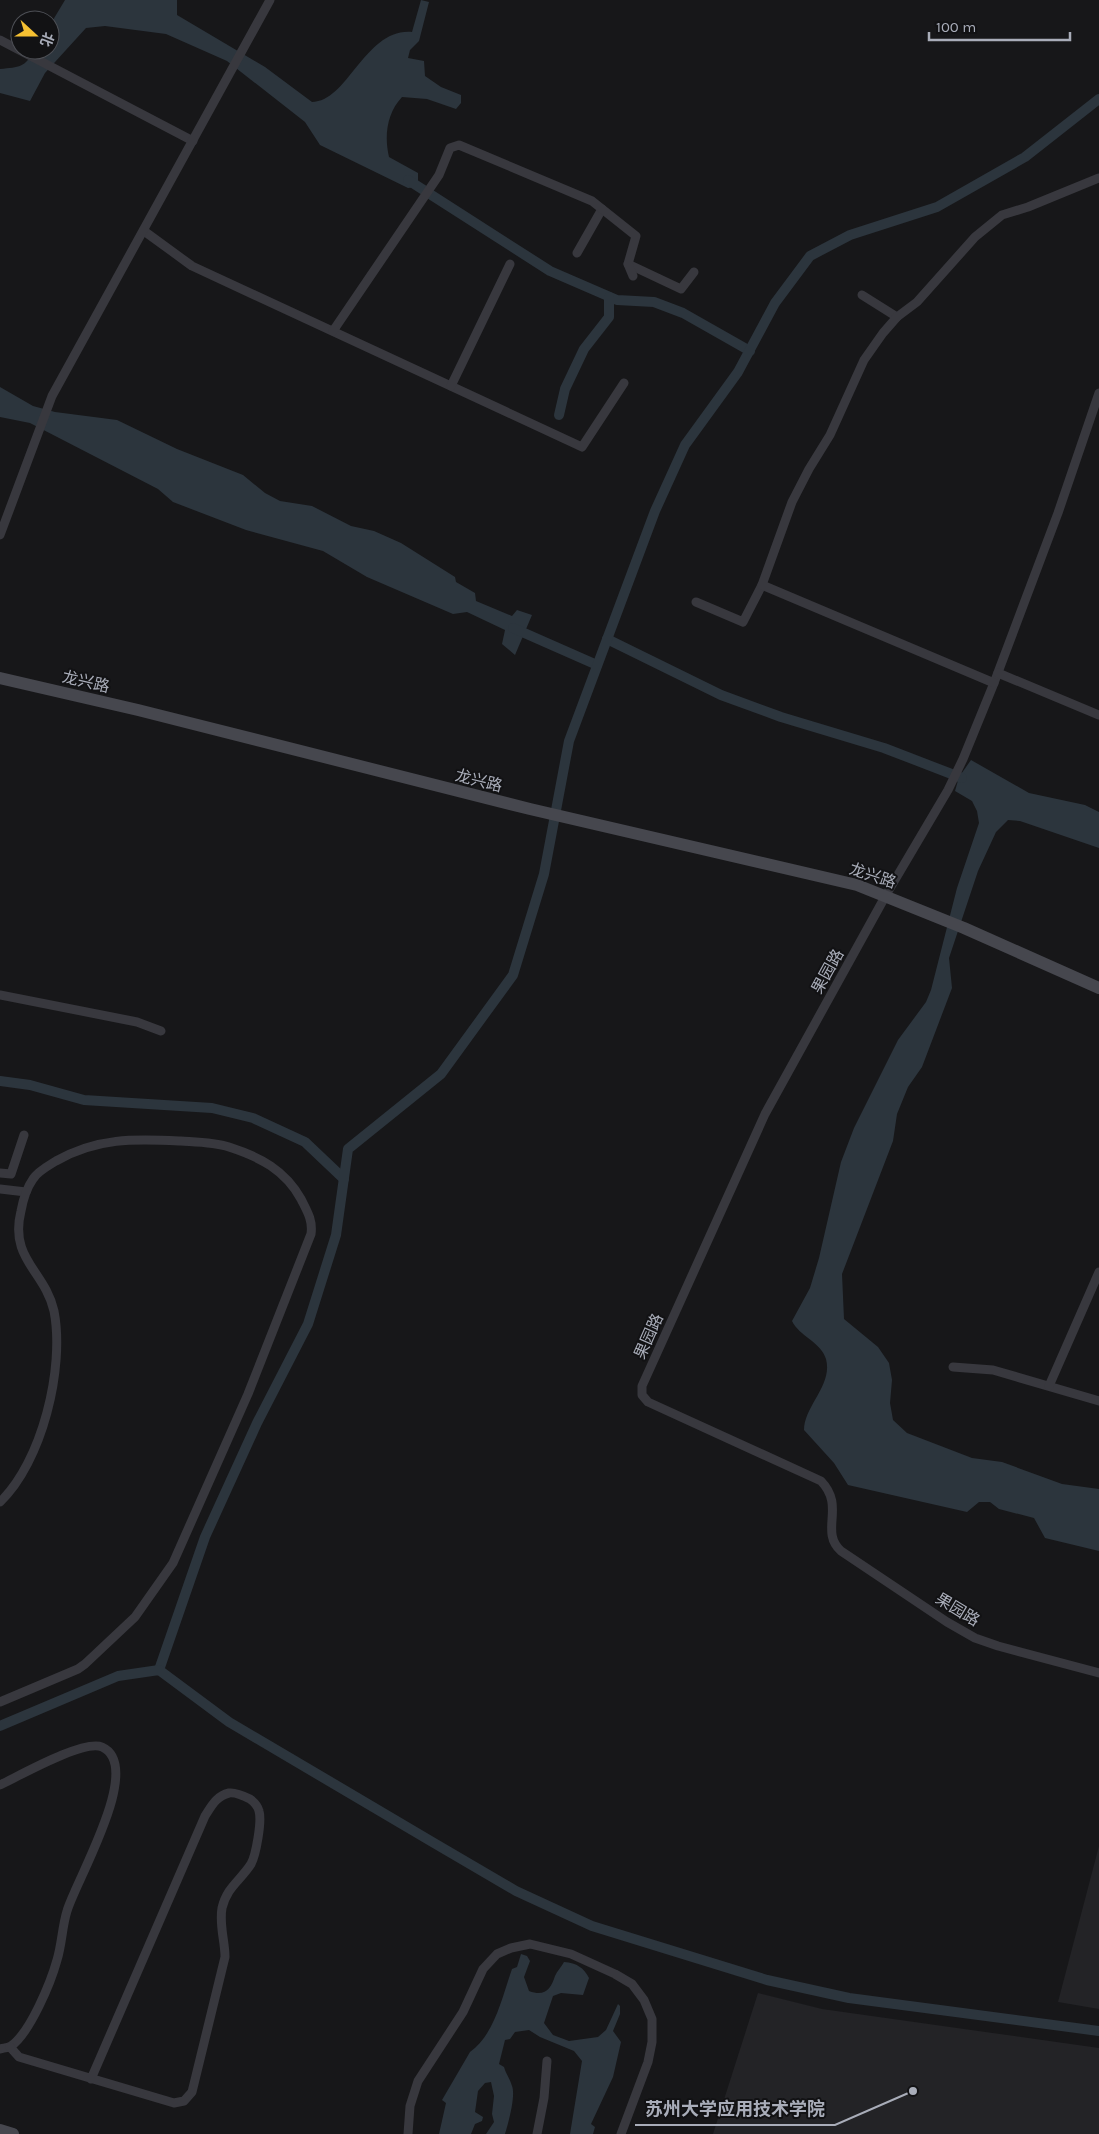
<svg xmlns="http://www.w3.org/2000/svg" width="1099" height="2134" font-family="Karla,'Noto Sans SC',sans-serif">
<rect width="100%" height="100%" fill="#171719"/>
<g fill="#232326">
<polygon points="1099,1846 1099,2009 1058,2002"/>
<polygon points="758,1993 822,2009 1099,2048 1099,2134 713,2134"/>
</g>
<g fill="#2c353d">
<path d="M65,0H177V15L265,67L312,102C348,102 365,28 412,32L421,0L429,2L419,41L410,50L408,58L424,61L425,76L441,87L461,95V103L456,109L427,99L402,97C387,113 384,136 389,157L418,173V187L408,188L320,145L305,122L227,61L166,34L105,26L86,28L45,73L30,101L0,93V69C20,67 24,68 35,50H50V25Z"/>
<polygon points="0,387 33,406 55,412 117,420 177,449 243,475 265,493 280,501 312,506 351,526 374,531 401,543 455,577 456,582 475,593 476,601 512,616 517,610 532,615 515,655 502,644 505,630 467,612 453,614 367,577 323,551 246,530 173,502 158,489 30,423 0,417"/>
<path d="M971,760L1029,793L1085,805L1099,812V848L1020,821L1008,820L996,832L978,871L949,958L952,988L922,1067L908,1087L897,1114L893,1141L842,1274L844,1319L878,1347L889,1363L892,1380L890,1403L893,1420L907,1433L972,1458L1002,1462L1062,1484L1099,1489V1551L1045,1538L1034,1518L999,1509L990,1502H979L967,1512L848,1485L834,1463L804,1430C804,1406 833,1385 826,1359C821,1342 799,1336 792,1321L810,1288L819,1258L841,1162L854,1128L898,1040L926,1002L931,990L957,888L979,823L977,811L972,801L955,791L959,777Z"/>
<path d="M521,1954L527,1956L530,1961L524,1977L529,1991C545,1997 551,1989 555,1976C557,1971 562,1966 564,1962C577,1963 584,1968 589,1978L583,1995L561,1993L553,1996L544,2023L553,2035L569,2041L598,2037L606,2030L618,2004L620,2006V2014L613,2031L621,2042L613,2077L591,2124L595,2127L593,2134H570L582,2061L574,2051L540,2037L529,2030L515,2032L510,2039L505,2040L499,2064L504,2067C506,2074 510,2079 512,2086C516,2096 508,2124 505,2134H486L494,2122L492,2114L494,2096L491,2082L485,2083L478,2091L475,2112L483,2117L482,2121L475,2124L471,2134H439L446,2103L442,2100L470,2052C495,2034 502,1997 512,1969L517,1967Z"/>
</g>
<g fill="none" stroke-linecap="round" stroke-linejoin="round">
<g stroke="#2c353d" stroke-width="10">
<polyline points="408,180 550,271 617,300 654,302 683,313 750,351"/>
<polyline points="559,415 565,389 584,349 609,317 609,297"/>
<polyline points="513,628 597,665"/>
<polyline points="607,639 721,695 781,717 884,748 962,778"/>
<polyline points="0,1081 30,1085 84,1100 212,1108 253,1118 305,1142 344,1179"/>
<polyline points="159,1670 205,1537 257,1423 308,1324 336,1235 348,1149 441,1074 513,975 544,874 569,741 655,511 685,445 738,372 775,303 810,256 850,235 937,207 1025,157 1099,99"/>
<polyline points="0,1726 118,1676 159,1670 229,1722 434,1843 516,1891 592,1926 767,1980 849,1998 1099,2031"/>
</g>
<g stroke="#38383e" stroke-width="9">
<polyline points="0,40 193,141"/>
<polyline points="144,231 192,266 582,447 624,383"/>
<polyline points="577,253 602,209"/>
<polyline points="628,264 681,289 694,272"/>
<polyline points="862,295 897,317"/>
<polyline points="333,331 439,175 450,148 459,145 592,201 636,236 628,264 633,276"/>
<polyline points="451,386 510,264"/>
<path d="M1099,393L1058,513L994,683L963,759L948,790L886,895L765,1114L642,1386V1395L648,1402L821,1481C846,1507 819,1531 841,1551L947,1622L975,1638L998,1646L1099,1673"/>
<polyline points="0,535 52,396 270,0"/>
<polyline points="696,602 743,622 762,585"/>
<polyline points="998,673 1099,715"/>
<polyline points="994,683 762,585 792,502 809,469 830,435 864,360 883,333 897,317 917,302 975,237 1002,215 1028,207 1099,178"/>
<polyline points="0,995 137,1022 161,1031"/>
<polyline points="0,1173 11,1174 24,1135"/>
<polyline points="0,1189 26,1192"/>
<polyline points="953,1367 993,1370 1099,1401"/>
<polyline points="1049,1386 1099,1272"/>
<path d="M0,1502C42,1462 65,1368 54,1311C45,1271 9,1259 21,1211C23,1200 26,1189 33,1179C38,1171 48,1166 56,1161C98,1137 135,1139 181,1141C197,1142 214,1142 229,1147C260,1157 285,1170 301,1199C307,1211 313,1220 311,1234L248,1394L173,1563L135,1617L85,1664L78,1669L0,1702"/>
<path d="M0,1785C19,1776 84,1739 102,1747C145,1766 75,1882 67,1911C62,1927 62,1944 57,1960C51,1982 30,2033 11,2046C8,2048 3,2048 0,2049"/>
<path d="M10,2047L19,2057L174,2103L184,2101L192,2092L225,1957C225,1941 219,1925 222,1908C227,1887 240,1881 251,1864C256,1855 262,1821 259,1811C258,1807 254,1802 250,1799C244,1796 236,1792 229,1793C216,1796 211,1807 205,1816L91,2079"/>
<polyline points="408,2134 410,2106 418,2081 463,2012 483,1969 497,1954 511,1948 530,1944 571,1954 615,1974 632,1984 644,2000 652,2019 652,2042 648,2062 621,2134"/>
<polyline points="537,2134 544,2098 547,2061"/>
</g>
<g stroke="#46474e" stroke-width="12">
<polyline points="0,678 138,710 530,809 857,885 964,928 1099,988"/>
<polyline points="0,2130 13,2134"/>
</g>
</g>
<g text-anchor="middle" stroke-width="4" stroke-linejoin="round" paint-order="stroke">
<g font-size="16" fill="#a9adb9" stroke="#121214">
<text transform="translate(86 681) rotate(13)" y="6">龙兴路</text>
<text transform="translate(479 780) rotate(14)" y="6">龙兴路</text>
<text transform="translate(873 875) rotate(18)" y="6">龙兴路</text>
<text transform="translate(827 971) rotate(-61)" y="6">果园路</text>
<text transform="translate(648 1336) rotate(-66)" y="6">果园路</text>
<text transform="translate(958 1609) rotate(31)" y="6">果园路</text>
</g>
</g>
<path fill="none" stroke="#a9adb9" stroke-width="2" d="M913 2091L835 2125H635"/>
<circle fill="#a9adb9" stroke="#121214" stroke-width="2" cx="913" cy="2091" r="5"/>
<g font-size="18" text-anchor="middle" font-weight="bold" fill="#a9adb9" stroke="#121214" stroke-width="4" stroke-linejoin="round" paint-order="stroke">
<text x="735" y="2115">苏州大学应用技术学院</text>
</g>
<g transform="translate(35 35) rotate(111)"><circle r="24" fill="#121214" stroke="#4e5056"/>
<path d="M0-4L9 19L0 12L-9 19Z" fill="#f5c032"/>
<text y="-8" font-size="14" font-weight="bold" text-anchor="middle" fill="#a9adb9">北</text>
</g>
<path d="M929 32v8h141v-8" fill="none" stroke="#a9adb9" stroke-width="2.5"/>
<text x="936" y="32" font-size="15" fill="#a9adb9" stroke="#121214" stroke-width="4" paint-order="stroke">100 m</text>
</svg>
